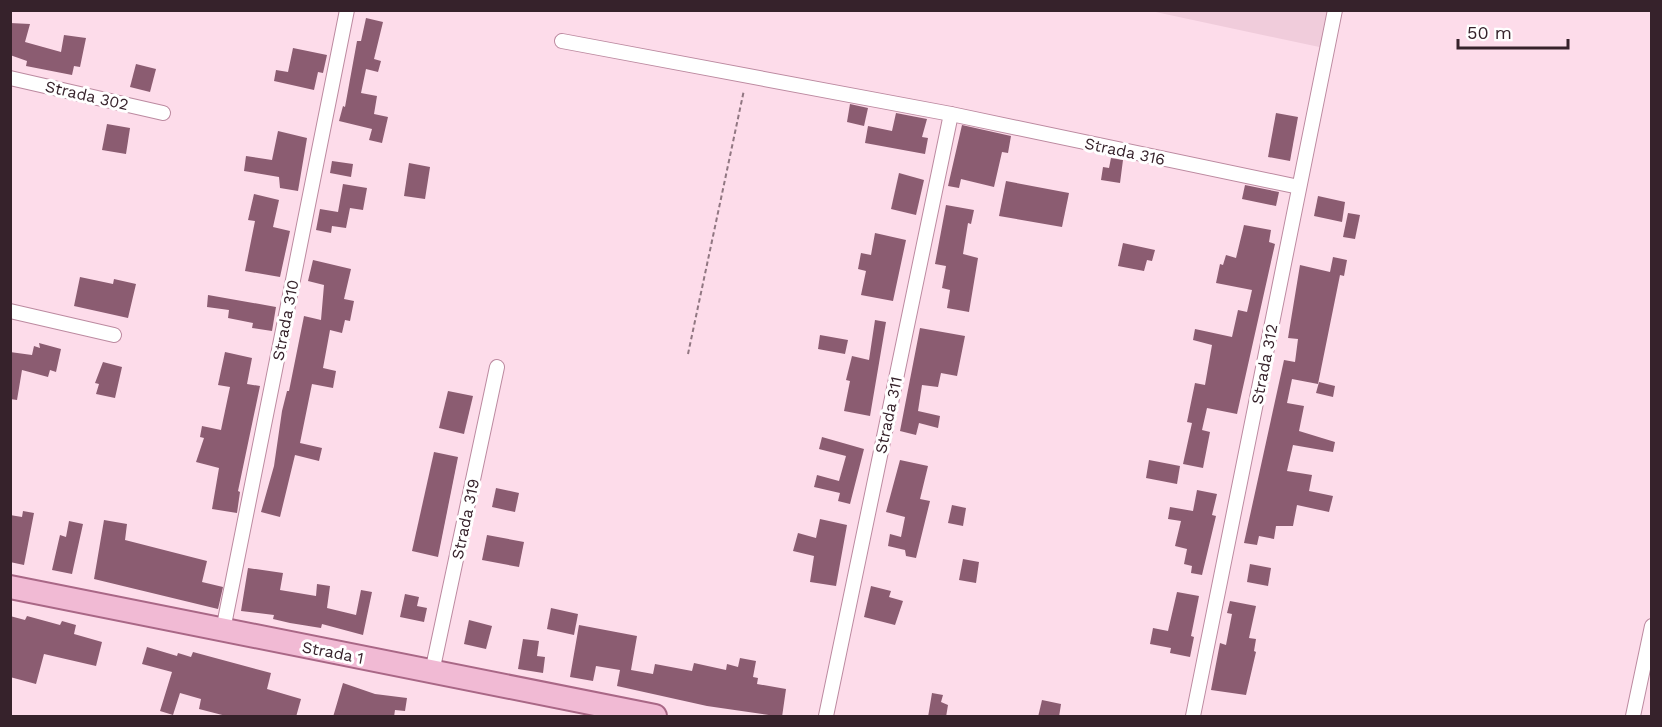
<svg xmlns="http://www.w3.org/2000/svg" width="1662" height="727" font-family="'Work Sans',sans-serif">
<rect width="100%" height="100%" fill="#fddcea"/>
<polygon fill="#f0ccdb" points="1151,11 1331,11 1324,48"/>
<g fill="#8b5c71">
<polygon points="366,18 383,22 374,59 381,61 378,72 366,69 361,93 377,96 374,114 388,117 382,143 369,140 372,129 339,121 343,106 345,107 357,41 361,41"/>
<polygon points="10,23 30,24 25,42 61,52 64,35 86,38 80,67 74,66 72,75 26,66 27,61 10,55"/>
<polygon points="293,48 327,55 323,73 318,72 314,90 274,81 276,70 288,72"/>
<polygon points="136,64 156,69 150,92 130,87"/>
<polygon points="850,104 868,108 864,126 847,122"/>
<polygon points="896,113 927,119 922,137 928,138 925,154 865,143 868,126 892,131"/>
<polygon points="1276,113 1298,117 1290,161 1268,157"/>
<polygon points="107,124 130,128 126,154 102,150"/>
<polygon points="962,125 1011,136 1008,153 1002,152 994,187 961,179 959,188 948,186"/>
<polygon points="278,131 307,138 298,191 280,188 279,177 244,171 246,156 272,160"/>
<polygon points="1111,158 1123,160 1120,183 1101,180 1103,167 1109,168"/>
<polygon points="332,161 353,164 351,177 330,173"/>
<polygon points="409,163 430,167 425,199 404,196"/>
<polygon points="899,173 924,180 916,215 891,209"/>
<polygon points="1006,181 1069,193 1062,227 999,216"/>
<polygon points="343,184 367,188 363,210 350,208 346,228 332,226 331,233 316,230 320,209 338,212"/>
<polygon points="1245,185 1279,192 1276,206 1242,199"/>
<polygon points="254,194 279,200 273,227 290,231 280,277 245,271 255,221 248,220"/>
<polygon points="1318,196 1345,202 1342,222 1314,216"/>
<polygon points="946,205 974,210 971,224 968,223 963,254 978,258 969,312 947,308 950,290 942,288 946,266 935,264"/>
<polygon points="1348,213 1360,215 1355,239 1343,237"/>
<polygon points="1244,225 1271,230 1269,242 1275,244 1237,414 1207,408 1202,430 1210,432 1203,468 1183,464 1192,423 1187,422 1195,383 1205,385 1212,345 1193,340 1195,329 1232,337 1238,310 1247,312 1252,290 1216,283 1220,264 1223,265 1226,255 1236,258"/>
<polygon points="875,233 906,240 893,301 861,295 866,271 858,269 861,253 871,255"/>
<polygon points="1123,243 1155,250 1152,261 1147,260 1144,271 1118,266"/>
<polygon points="1333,257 1347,260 1344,276 1340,275 1318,384 1292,379 1287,403 1304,406 1299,431 1335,442 1333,452 1293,445 1287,471 1312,475 1309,491 1333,496 1329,512 1297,505 1293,526 1276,526 1274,539 1259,536 1257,545 1244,543 1284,360 1295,362 1298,339 1288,338 1300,265 1330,272"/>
<polygon points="313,260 351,269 344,299 354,301 350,321 345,320 342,333 330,330 323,368 336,371 333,388 312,384 300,443 322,448 319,461 295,455 280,517 261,512 274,466 282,411 287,391 289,391 304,316 321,320 324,285 308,281"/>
<polygon points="80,277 113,284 114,279 136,284 128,318 74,306"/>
<polygon points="208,295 276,307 272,331 252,328 253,323 228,318 229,310 207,307"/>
<polygon points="875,320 886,322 870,416 844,411 850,381 846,380 852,356 869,360"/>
<polygon points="920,328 965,336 957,376 941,373 938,387 922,385 918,411 940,416 938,428 919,423 916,435 900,431"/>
<polygon points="820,335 848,340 845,354 818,349"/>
<polygon points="39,343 61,349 56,372 50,370 48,377 22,370 17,400 10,399 10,352 32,355 34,346 40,348"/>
<polygon points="225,352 252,358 247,384 260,386 238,491 240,492 237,513 212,509 219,468 196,462 204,438 200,437 202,426 221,430 230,387 218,385"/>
<polygon points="103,362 122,367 115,398 96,394 99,384 95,383"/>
<polygon points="1319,382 1335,386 1333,397 1316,393"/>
<polygon points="448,391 473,396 464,434 439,428"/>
<polygon points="822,437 864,449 850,504 838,501 840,493 814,487 817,475 839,481 846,456 819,449"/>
<polygon points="434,452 458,457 438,557 412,551"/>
<polygon points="900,460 928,466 920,499 930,501 916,558 906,556 905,550 888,546 890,534 901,537 905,517 886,512"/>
<polygon points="1149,460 1180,466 1177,484 1146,478"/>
<polygon points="496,488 519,493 515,512 492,507"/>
<polygon points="1197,490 1217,494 1212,515 1216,516 1202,575 1191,573 1192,566 1184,564 1187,549 1175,546 1181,521 1168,519 1170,507 1193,511"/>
<polygon points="952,505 966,508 963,526 948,523"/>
<polygon points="23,511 34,513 24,565 10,562 10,515 22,517"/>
<polygon points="820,519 847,525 836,586 810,582 814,556 793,551 798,533 816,538"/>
<polygon points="104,520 127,524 125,540 207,561 202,582 223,587 218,609 94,579"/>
<polygon points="69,521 83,524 72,574 52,570 60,535 66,537"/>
<polygon points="487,535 524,542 519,567 482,560"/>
<polygon points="963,559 979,562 976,583 959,580"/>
<polygon points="1250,564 1271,568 1268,586 1247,582"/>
<polygon points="248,568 283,573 280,590 316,596 317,584 330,586 327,608 356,615 361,590 372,592 363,635 322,624 321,628 290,623 273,619 274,615 241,611"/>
<polygon points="871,586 891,591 889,597 903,601 895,625 864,617"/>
<polygon points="1177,592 1199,596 1191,636 1194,637 1190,657 1170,653 1171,648 1150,644 1153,628 1168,631"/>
<polygon points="405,594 419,597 417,606 427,608 424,622 400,617"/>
<polygon points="1230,601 1256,606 1249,638 1256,639 1254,651 1256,652 1246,695 1211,690 1220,643 1226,645 1232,614 1227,613"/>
<polygon points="551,608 578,614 574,635 547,629"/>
<polygon points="10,616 25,620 27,616 60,625 62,621 76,625 74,634 102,642 96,666 44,654 36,684 10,677"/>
<polygon points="469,620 492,626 486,649 464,644"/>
<polygon points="579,625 637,636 631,670 653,674 655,664 692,671 694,663 726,670 727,664 738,667 740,658 756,661 753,677 758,678 757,684 786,689 782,717 707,706 617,686 620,670 596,666 593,681 570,677"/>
<polygon points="523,639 539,641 537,656 545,657 543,673 518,669"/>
<polygon points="147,647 177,656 178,653 191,657 193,652 271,673 267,689 301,699 296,717 230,717 199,709 201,699 180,693 173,715 160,711 172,672 142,664"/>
<polygon points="343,683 375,694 407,698 405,711 395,710 394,717 333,717"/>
<polygon points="932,693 943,695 941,702 948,705 946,717 928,717"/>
<polygon points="1042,700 1061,704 1059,717 1038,717"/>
</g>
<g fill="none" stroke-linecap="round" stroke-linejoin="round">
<defs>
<g id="street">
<polyline points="562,41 951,114 1299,187"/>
<polyline points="10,78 163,113"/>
<polyline points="10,311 114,335"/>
<polyline points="223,630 347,10"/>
<polyline points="432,672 497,367"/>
<polyline points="826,716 951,114"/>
<polyline points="1193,716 1335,10"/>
<polyline points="1633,716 1652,626"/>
</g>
<polyline id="primary" points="10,587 655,716"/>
</defs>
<use href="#street" stroke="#bc8aa0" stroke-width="16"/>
<use href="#primary" stroke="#a96786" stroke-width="26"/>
<polyline stroke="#917782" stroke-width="2" stroke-dasharray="4.5 3" stroke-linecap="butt" points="688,354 744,90"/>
<use href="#street" stroke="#fff" stroke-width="14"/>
<use href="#primary" stroke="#f1bad4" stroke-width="22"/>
</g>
<g text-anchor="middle" stroke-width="6" stroke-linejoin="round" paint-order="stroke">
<g font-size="16" fill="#36222b" stroke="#fff">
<text transform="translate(87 95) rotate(13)" y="6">Strada 302</text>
<text transform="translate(1125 151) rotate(12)" y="6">Strada 316</text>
<text transform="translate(285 320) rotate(-79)" y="6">Strada 310</text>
<text transform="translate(1264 364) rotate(-79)" y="6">Strada 312</text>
<text transform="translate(888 415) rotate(-78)" y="6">Strada 311</text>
<text transform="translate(465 519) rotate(-78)" y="6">Strada 319</text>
<text transform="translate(333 652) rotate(11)" y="6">Strada 1</text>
</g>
</g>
<rect width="1662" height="727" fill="none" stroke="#36222b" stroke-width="24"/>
<path d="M1458 39v9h110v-9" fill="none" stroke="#36222b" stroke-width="3"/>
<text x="1467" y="39" font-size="18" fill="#36222b" stroke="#ffffff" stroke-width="4.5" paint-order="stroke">50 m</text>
</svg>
